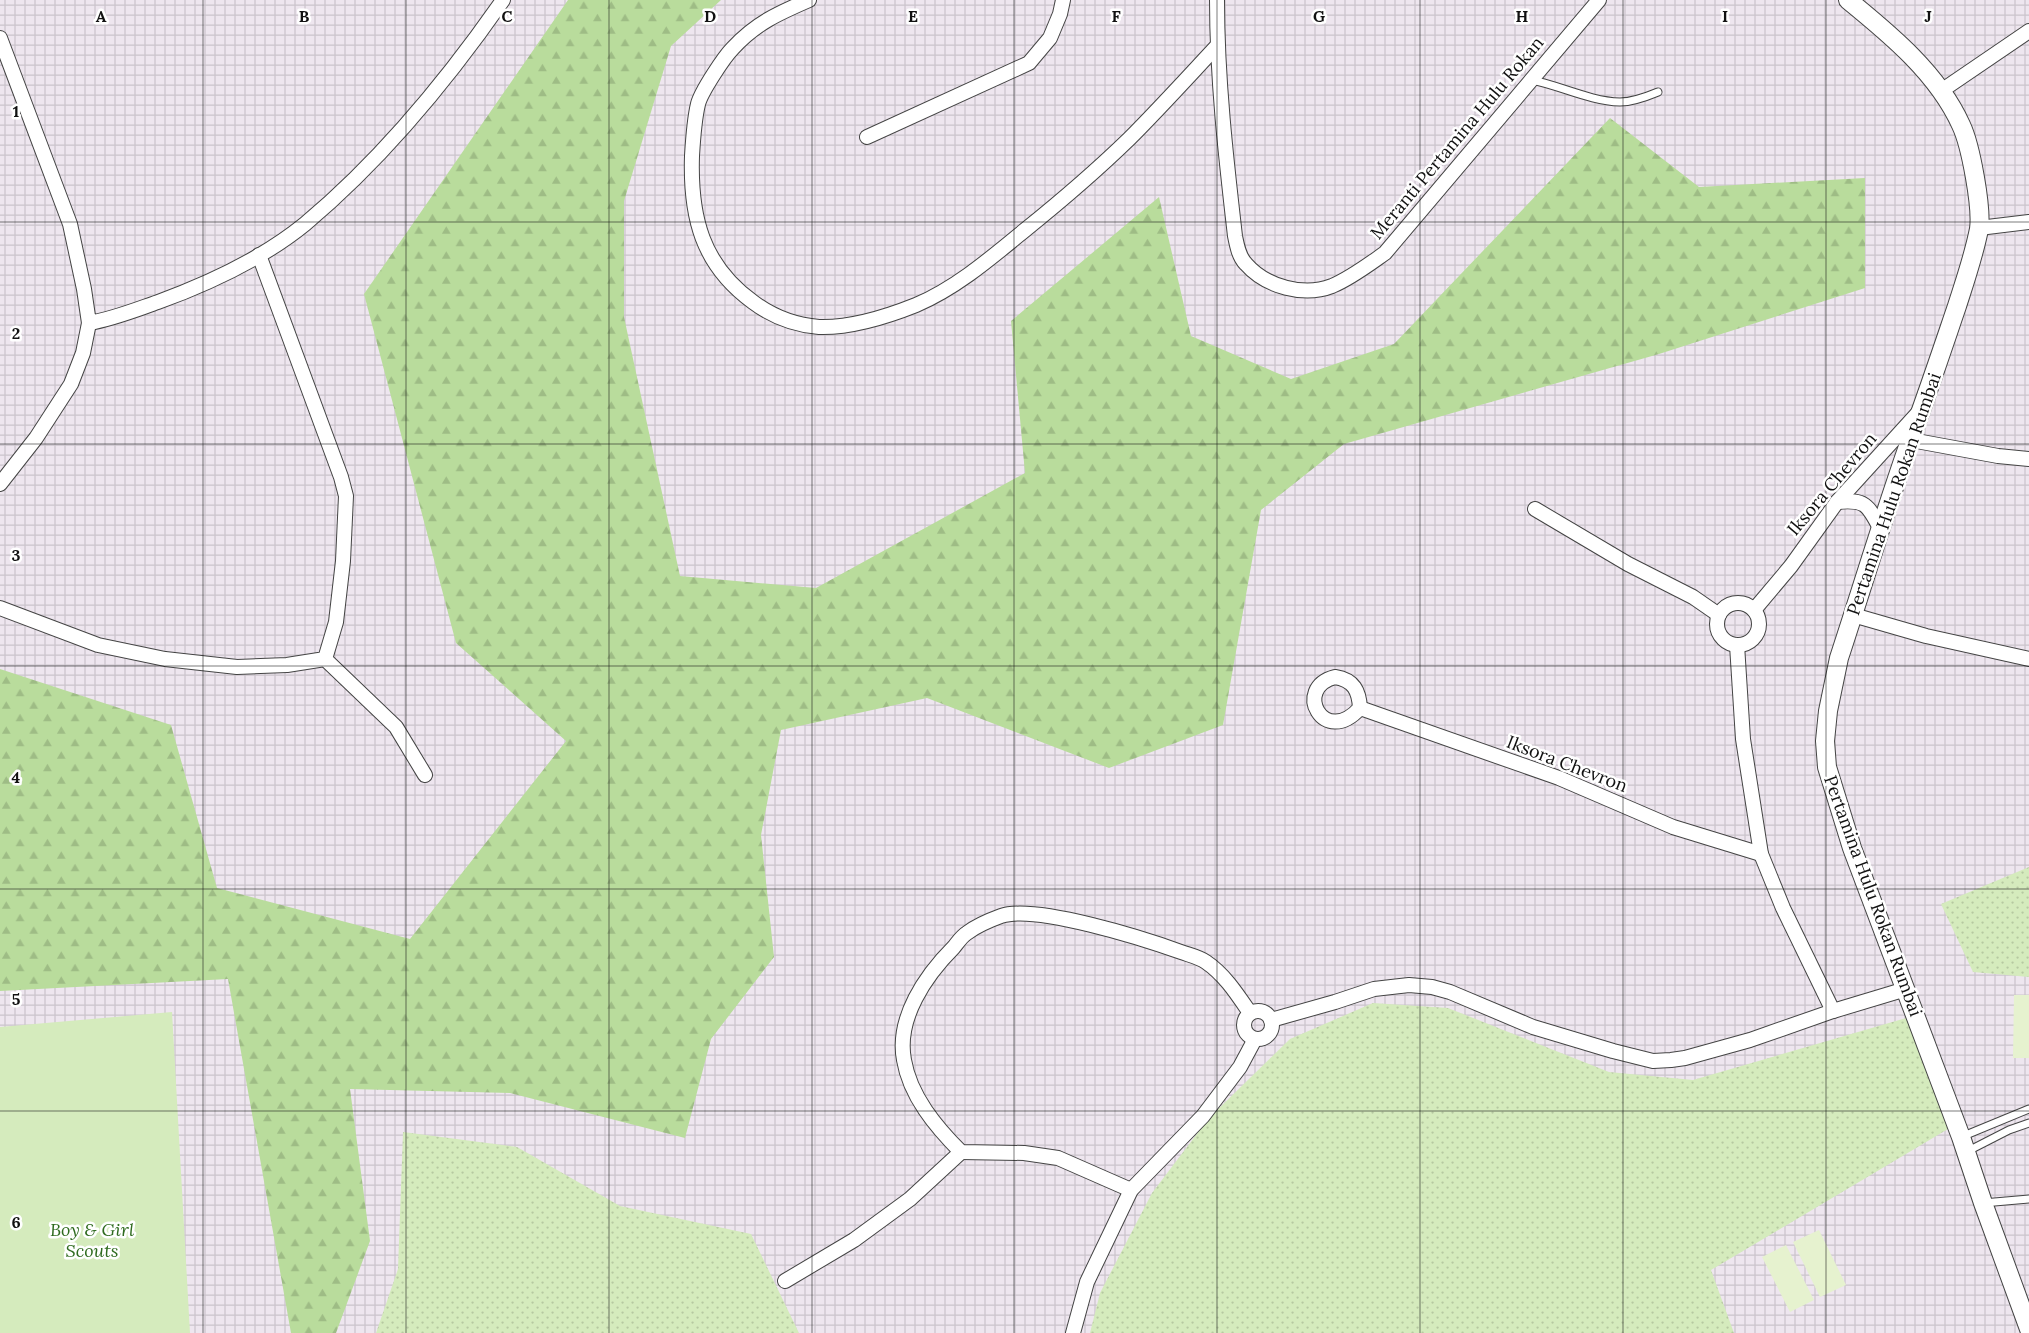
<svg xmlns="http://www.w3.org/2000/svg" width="2029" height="1333" font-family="Lora,serif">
<defs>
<pattern id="industrial-grid" width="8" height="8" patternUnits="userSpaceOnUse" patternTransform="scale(1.25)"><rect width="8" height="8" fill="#eee6ef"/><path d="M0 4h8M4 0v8" fill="none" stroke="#cbc4cc"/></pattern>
<pattern id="grass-dots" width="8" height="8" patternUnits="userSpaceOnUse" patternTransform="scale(1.25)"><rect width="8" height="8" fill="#d5ebbd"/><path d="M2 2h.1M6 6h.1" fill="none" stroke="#b6c8a1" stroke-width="1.8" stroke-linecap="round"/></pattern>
<pattern id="forest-firs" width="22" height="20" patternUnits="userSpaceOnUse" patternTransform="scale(1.25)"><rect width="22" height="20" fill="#b9dc9c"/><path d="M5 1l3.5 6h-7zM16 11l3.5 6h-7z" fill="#9ebc85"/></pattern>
</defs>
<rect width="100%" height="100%" fill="#fffdf5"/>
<rect fill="url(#industrial-grid)" x="0" y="0" width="2029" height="1333"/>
<g fill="url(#grass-dots)">
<polygon points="2029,867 2029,977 1973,972 1941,904"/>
<polygon points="1373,1003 1448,1008 1609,1072 1693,1080 1913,1016 1953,1126 1711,1270 1734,1333 1090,1333 1100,1293 1152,1193 1209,1118 1290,1039"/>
<polygon points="403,1132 517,1147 620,1206 751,1234 799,1333 376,1333 398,1269"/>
</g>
<polygon fill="url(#forest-firs)" points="568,0 721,0 671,46 624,201 624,317 680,576 816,588 1025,473 1011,321 1159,197 1191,336 1291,379 1394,344 1610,118 1699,187 1865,178 1865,288 1659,354 1344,444 1261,510 1223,725 1109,768 927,698 781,730 761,835 774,957 711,1039 685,1138 510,1093 350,1089 370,1241 336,1333 291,1333 228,979 0,991 0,669 171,725 217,888 410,939 566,741 456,643 364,294"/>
<polygon fill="#d5ebbd" points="172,1012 190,1333 0,1333 0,1027"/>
<g fill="#e6f2cf">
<polygon points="2014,995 2029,995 2029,1058 2013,1058"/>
<polygon points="1819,1230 1846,1285 1820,1297 1793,1242"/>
<polygon points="1786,1245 1814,1300 1790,1312 1762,1257"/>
</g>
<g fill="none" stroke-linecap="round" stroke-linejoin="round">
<defs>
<g id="service">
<path d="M1532,80C1561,86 1590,101 1620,102C1633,102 1646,97 1658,92"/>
<polyline points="1961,1137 2029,1109"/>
<polyline points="1966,1152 2009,1130 2029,1123"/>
<polyline points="1983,1203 2029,1199"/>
</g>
<g id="minor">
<path d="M809,0C779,13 756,23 733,48C724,57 701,92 698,104C694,121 693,139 692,156C690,217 702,265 753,302C773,317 794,325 819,327C851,328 886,317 916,305C956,288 991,258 1025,230C1061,201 1096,171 1129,139C1159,109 1188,77 1217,46"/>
<path d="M1217,0C1217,79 1226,158 1235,236C1237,246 1239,257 1246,264C1266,287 1304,297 1332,286C1351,278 1368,265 1385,253L1599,0"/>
<path d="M0,38L70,224L84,289L89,323C113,319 135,310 158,302C210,283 262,259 305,224C379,162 448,79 503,0"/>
<polyline points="1941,91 2029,31"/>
<polyline points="867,137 1029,63 1050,38 1060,14 1063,0"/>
<polyline points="1979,228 2029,222"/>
<polyline points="1911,440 1998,456 2029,459"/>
<polyline points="0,484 36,438 71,384 83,353 89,323"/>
<path d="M1837,502C1866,499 1868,505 1881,530"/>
<polyline points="1535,509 1628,564 1693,597 1719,615"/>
<circle cx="1738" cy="624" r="21"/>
<polyline points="0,608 98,645 165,659 237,667 287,665 325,659 336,622 343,561 346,496 341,477 259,255"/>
<polyline points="1754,610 1791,566 1837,502 1918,413"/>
<polyline points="1853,615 1926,636 2029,659"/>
<polyline points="1737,645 1743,739 1761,854 1783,908 1833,1011"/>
<polyline points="325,659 396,727 425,775"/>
<path d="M1335,677C1354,680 1359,691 1360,708C1324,748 1292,688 1335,677Z"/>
<polyline points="1360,708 1559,778 1673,827 1761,854"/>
<circle cx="1258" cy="1025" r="14"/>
<polyline points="1271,1020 1335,1002 1374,989 1409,985 1432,987 1450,992 1533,1027 1613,1051 1653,1061 1671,1060 1685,1058 1750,1040 1833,1011 1906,989"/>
<path d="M1131,1190L1058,1158L1024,1153L961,1152C936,1127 910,1096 904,1060C896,1018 926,975 954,947C958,942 962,936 967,933C976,926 990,920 1001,916C1035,904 1145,939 1181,952C1189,955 1199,957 1206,962C1225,975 1237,994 1250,1013"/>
<polyline points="785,1281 854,1240 910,1199 961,1152"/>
<polyline points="1073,1333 1087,1282 1131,1190 1203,1116 1240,1067 1255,1039"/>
</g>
<path id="tertiary" d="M1848,0C1891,35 1938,74 1961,125C1971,146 1982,208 1979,229C1974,255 1965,281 1957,306C1942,350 1927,395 1911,438C1885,511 1863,585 1839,658L1828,711L1825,741L1827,767L1852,848L1961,1137L1983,1203L2029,1329"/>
</defs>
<use href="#service" stroke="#444" stroke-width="9"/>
<use href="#minor" stroke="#444" stroke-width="16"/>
<use href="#tertiary" stroke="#444" stroke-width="20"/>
<use href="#service" stroke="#fff" stroke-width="7"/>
<use href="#minor" stroke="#fff" stroke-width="14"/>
<use href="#tertiary" stroke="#fff" stroke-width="18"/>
</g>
<path fill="none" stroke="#111" stroke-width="1" stroke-opacity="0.55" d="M203,0V1333M406,0V1333M609,0V1333M812,0V1333M1014,0V1333M1217,0V1333M1420,0V1333M1623,0V1333M1826,0V1333M0,222H2029M0,444H2029M0,666H2029M0,889H2029M0,1111H2029"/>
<g text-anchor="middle" stroke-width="5" stroke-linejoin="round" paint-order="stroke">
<g font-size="18" fill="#111" stroke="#fff">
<text transform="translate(1457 138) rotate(-50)" y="6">Meranti Pertamina Hulu Rokan</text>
<text transform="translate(1832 484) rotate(-50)" y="6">Iksora Chevron</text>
<text transform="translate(1894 494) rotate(-71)" y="6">Pertamina Hulu Rokan Rumbai</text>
<text transform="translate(1567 764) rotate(21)" y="6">Iksora Chevron</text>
<text transform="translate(1873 896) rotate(70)" y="6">Pertamina Hulu Rokan Rumbai</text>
</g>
<g font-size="18" font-style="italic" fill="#2f6b1f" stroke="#fff">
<text x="92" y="1236">Boy &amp; Girl<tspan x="92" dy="21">Scouts</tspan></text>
</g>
</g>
<g font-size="16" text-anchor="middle" font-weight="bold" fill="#111" stroke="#fff" stroke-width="5" stroke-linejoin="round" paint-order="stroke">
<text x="101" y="22">A</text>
<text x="304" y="22">B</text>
<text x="507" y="22">C</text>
<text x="710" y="22">D</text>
<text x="913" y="22">E</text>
<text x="1116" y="22">F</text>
<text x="1319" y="22">G</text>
<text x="1522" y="22">H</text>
<text x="1725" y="22">I</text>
<text x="1928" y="22">J</text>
<text x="16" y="117">1</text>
<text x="16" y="339">2</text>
<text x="16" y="561">3</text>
<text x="16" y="783">4</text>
<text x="16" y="1005">5</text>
<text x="16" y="1228">6</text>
</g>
</svg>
